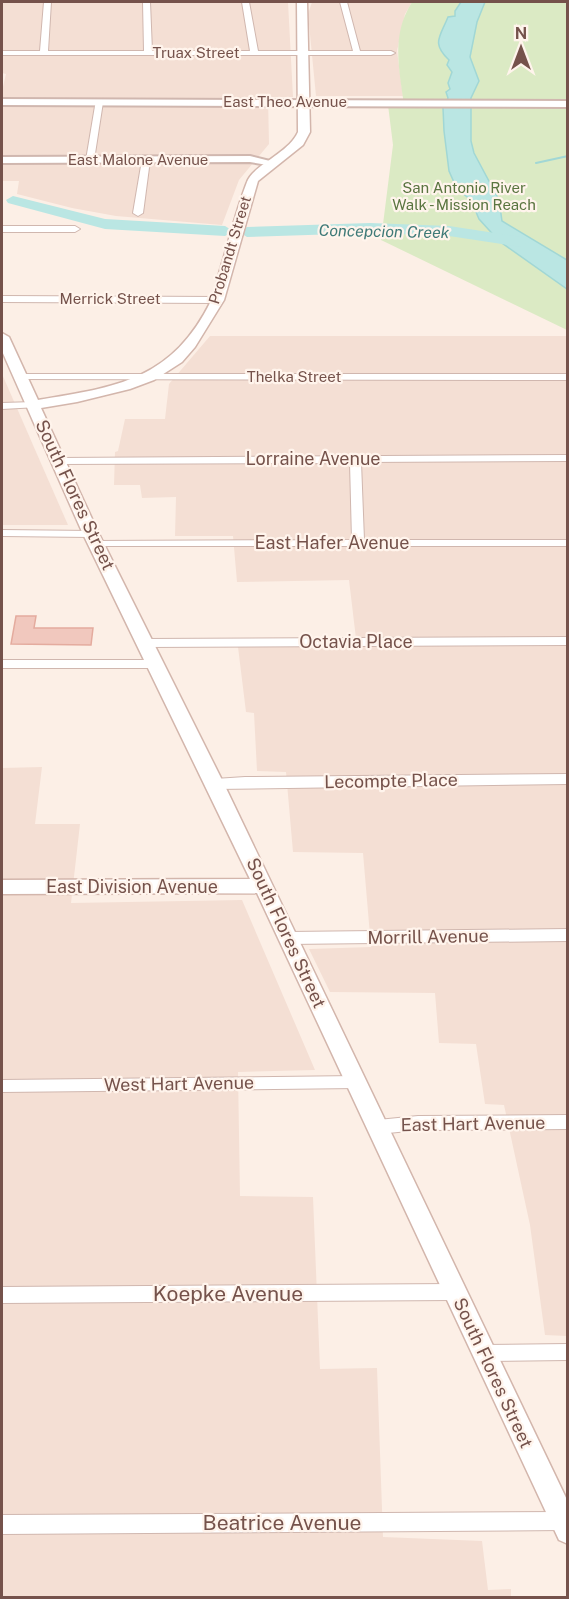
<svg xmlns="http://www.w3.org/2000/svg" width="569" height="1599" font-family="'Public Sans',sans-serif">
<rect width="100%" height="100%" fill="#fcefe6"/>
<g fill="#f4dfd4">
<polygon points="2,2 288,2 293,97 268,97 269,144 239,180 222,225 116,216 72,208 17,194 19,181 2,181 2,91 6,74 2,73"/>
<polygon points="312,2 412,2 405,14 397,51 403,96 316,96 308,14"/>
<polygon points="210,336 567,336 567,1336 545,1335 530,1225 504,1105 485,1104 476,1044 439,1043 435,993 330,992 309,949 371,947 363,853 293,852 286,772 257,771 254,713 246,712 238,647 357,647 349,580 237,582 233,536 175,536 176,497 142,498 140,485 114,485 115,452 118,451 125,419 165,419 169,384"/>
<polygon points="2,374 68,525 2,525"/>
<polygon points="42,767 35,824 80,824 71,903 242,900 315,1070 238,1072 240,1196 313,1197 320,1369 377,1368 383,1537 482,1541 488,1590 511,1589 511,1597 2,1597 2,768"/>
</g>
<path fill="#dbeac4" d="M412,2H567V330L381,240L393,145L388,105H404C399,68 391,35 412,2Z"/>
<path fill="#bae6e3" stroke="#a1d7d5" stroke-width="1.5" d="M461,2H485L477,22L470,57L479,81L471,98V141L474,153L499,200L502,221L567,260V289L499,241L479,219L471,200L457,189L449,171L444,131L443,108L448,98L446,92L450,89L448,83L452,72L447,65L449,60C431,43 440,37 448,17L455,16V11Z"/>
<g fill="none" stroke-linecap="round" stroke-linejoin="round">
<polyline stroke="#a1d7d5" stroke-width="2" points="536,163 568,156"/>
<g fill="#bae6e3" fill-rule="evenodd">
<polygon points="13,196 105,219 225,226 233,231 225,236 105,229 8,203 6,200"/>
<polygon points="370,223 449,226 521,237 529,242 521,247 449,236 370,233 247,237 239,232 247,227"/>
</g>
</g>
<polygon fill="#f1c8be" stroke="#e4ab9e" stroke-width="1.5" points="16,616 36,616 34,628 93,628 91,645 11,644"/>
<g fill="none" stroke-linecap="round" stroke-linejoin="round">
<defs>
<g id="minor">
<polygon points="44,2 51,2 48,51 144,51 143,2 150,2 152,51 250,51 242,2 249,2 258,51 353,51 340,2 347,2 360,51 391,51 395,53 391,55 2,55 2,51 40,51"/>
<polygon points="96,100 103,102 94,160 90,163 86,160"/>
<polygon points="146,157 150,160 143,213 138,216 133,213 142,160"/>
<polygon points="2,226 75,226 80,229 75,232 2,232"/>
<polygon points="2,296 218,297 223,300 218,303 2,302"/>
<polygon points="20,374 568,374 568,380 16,379 16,375"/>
<polygon points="34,402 39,405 38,407 2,409 2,403"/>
<polygon points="568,455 568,461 361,462 364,540 568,540 568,546 96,546 90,543 92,541 352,540 350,463 58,464 53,461 58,458"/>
<polygon points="2,530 91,531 97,534 91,537 2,536"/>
<polygon points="568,637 568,645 145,647 139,643 145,639"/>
<polygon points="2,660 154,660 160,664 154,668 2,668"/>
<polygon points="568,774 568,784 215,789 208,784 215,779 245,777"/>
<polygon points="568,929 568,941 288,944 283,942 281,938 283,934 288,932"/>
<polygon points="357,1076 363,1077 365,1082 363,1087 357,1088 2,1092 2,1080"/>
<polygon points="568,1115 568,1129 418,1130 378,1134 372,1132 370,1127 372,1122 378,1120 418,1116"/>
<polygon points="455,1284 461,1286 464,1292 461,1298 455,1300 2,1303 2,1287"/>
<polygon points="568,1344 568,1360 483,1361 477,1359 474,1353 477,1347 483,1345"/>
<polygon points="563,1512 568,1513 568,1529 563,1530 2,1534 2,1515"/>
</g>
<g id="tertiary">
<polygon points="2,99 568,101 568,107 2,105"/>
<polygon points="250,156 278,163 273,166 250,162 2,163 2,157"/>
</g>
<path id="secondary" d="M297,2H307L310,132L303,145L258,181L224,300L195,347L182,362L154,380L130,389L77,402L41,408L99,534L224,784L568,1502V1544L559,1540L257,893L2,894V880L250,879L83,534L2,351V333L9,337L38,400C117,387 172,380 211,301C216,292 217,280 220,270C229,241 236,210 247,182C253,165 288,154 298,132Z"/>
</defs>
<use href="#minor" stroke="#d0b7af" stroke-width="2"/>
<use href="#tertiary" stroke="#d0b7af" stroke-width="4"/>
<use href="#secondary" stroke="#d3b6ac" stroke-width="3"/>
<use href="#minor" fill="#fff" fill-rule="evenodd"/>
<use href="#tertiary" fill="#fff" fill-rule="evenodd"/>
<use href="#secondary" fill="#fff" fill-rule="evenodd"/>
</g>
<g text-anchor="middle" stroke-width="4.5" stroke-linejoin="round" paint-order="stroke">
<g font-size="15" fill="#75524b" stroke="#fff4ec">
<text x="196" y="58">Truax Street</text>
<text x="285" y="107">East Theo Avenue</text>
<text x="138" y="165">East Malone Avenue</text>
<text transform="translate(230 250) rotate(-73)" y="5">Probandt Street</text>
<text x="110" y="304">Merrick Street</text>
<text x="294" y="382">Thelka Street</text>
</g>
<g font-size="15" fill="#5a7540" stroke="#fff4ec">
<text x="464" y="193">San Antonio River<tspan x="464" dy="17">Walk - Mission Reach</tspan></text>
</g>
<g font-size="16" font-style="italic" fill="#3f7a78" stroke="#fff4ec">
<text transform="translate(384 231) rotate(1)" y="6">Concepcion Creek</text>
</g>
<g font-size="18" fill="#75524b" stroke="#fff4ec">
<text x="313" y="465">Lorraine Avenue</text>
<text transform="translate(75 495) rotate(65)" y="6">South Flores Street</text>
<text x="332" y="549">East Hafer Avenue</text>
<text x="356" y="648">Octavia Place</text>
<text transform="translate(391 781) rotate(-1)" y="6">Lecompte Place</text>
<text x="132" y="893">East Division Avenue</text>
<text transform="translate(286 933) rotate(65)" y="6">South Flores Street</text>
<text transform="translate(428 937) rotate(-1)" y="6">Morrill Avenue</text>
<text transform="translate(179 1084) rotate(-1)" y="6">West Hart Avenue</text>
<text transform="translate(473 1124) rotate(-1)" y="6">East Hart Avenue</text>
<text transform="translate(493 1373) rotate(65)" y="6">South Flores Street</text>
</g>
<g font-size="21" fill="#75524b" stroke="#fff4ec">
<text x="228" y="1301">Koepke Avenue</text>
<text x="282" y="1530">Beatrice Avenue</text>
</g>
</g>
<rect width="569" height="1599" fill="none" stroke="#75524b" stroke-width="6"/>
<g transform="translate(521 48)" stroke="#fff4ec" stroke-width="4.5" paint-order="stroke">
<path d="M0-4.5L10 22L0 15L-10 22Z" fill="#75524b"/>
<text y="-9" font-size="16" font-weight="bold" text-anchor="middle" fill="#75524b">N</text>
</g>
</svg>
